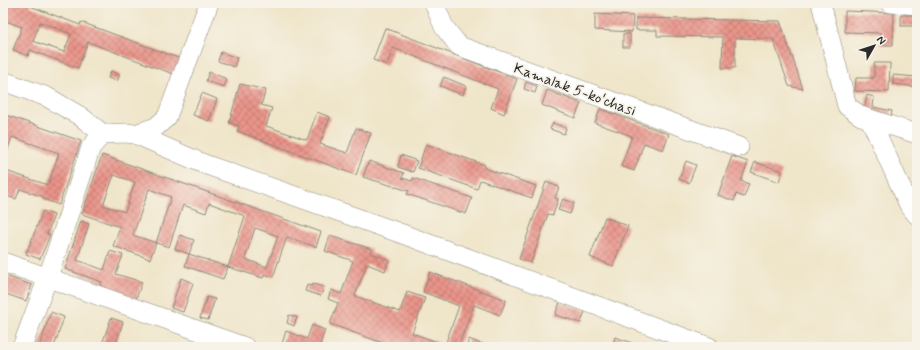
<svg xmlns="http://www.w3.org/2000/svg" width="920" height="350" font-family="Mynerve,sans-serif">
<defs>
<pattern id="building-cross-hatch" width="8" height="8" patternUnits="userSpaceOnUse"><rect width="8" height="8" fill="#ea948a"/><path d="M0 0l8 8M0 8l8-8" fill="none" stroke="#be7971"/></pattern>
</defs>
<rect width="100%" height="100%" fill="#f7f3e8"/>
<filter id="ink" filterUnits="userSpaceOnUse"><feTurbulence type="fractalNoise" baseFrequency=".025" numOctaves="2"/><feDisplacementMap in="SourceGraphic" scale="8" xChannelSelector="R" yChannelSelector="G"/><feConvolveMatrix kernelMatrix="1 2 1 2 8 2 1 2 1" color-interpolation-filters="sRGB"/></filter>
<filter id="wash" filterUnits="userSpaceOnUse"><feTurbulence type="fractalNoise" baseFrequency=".012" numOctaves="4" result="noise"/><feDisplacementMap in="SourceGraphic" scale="16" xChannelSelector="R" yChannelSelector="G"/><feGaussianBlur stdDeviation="0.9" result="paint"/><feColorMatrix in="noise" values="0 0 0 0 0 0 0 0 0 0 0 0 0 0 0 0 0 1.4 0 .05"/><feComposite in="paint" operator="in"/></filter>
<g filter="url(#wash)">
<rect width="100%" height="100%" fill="#efe5c9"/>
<g id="blocks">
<g fill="url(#building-cross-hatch)" fill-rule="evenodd">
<path d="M3,3H31L30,6L80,25L81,22L181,59L176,75L88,42L78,68L30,50L28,56L13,50L22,27L3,20ZM40,22L71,34L64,52L33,41Z"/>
<polygon points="845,11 894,13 893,45 880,45 881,33 845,32"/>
<polygon points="595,14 633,16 632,32 595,30"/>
<rect x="901" y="15" width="16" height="11"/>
<polygon points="636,18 780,21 803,89 789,86 773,39 735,38 735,68 722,68 723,37 657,36 657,30 636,30"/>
<polygon points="385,28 517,79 504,114 491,108 498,89 393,48 387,65 373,60"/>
<rect x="623" y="34" width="7" height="13"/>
<polygon points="221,52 237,58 234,67 218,61"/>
<polygon points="874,63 890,63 889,92 855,91 856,78 874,78"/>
<polygon points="111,71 120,75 117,81 108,78"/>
<polygon points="209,72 227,79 224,87 206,81"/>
<polygon points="893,75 917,77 917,87 893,84"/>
<polygon points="444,77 466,86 463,95 440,86"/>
<polygon points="526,82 537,86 535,93 524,89"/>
<polygon points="240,84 266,90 261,105 272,108 266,126 307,140 317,112 330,117 320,144 347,153 356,128 371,133 356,175 237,131 239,126 229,123"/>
<polygon points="547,90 581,103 575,118 542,105"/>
<polygon points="202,93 217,99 209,121 193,115"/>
<polygon points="867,95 874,97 873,107 892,111 891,117 864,112"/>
<polygon points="600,109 669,134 663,150 644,143 634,171 621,166 632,136 595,123"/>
<polygon points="3,114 81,141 59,205 43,199 44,197 20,189 16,199 3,195 3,170 48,185 59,153 12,137 3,164"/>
<polygon points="553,123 566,128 564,134 550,129"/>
<polygon points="426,144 485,165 484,168 536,186 532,198 480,180 477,189 418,168"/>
<path d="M102,155L321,232L316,247L287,237L273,277L264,274L263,278L228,267L245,216L209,203L206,213L183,205L169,247L156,243L150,259L113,246L120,227L82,214ZM114,175L135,182L125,212L103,205ZM149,189L171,197L156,243L133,235ZM255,228L278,236L267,267L245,259Z"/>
<polygon points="401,155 417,161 413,172 398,167"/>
<polygon points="732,156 748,162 741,181 749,184 744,197 736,194 734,201 718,195"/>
<polygon points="369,161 404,173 402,178 412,181 413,178 472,198 466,214 407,194 409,191 363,177"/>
<polygon points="686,161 696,165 689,183 679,179"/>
<polygon points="755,162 782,171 779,182 751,172"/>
<polygon points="546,182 559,187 555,198 558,199 553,215 548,214 531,263 519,259"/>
<polygon points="563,199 574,203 570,214 558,210"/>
<polygon points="43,211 54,215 47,234 50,235 40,259 26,254"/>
<polygon points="605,217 628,226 613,266 590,257"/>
<polygon points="81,221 89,224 77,260 104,270 110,251 123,255 116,274 142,282 136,299 100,287 102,282 65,269"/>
<polygon points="180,235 194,240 189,254 175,249"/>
<polygon points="330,236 372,249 371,253 389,260 385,271 367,264 355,296 400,312 407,292 425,298 412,333 440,343 439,347 394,347 330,324 338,303 328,299 331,290 341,294 353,261 325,251"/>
<polygon points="189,254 228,267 223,279 185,266"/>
<polygon points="430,272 506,300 500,315 474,305 458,347 448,347 445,345 459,306 423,292"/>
<polygon points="3,275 32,285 26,301 3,293"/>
<polygon points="181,278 193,283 183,312 171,308"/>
<polygon points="313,284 324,287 321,296 305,291 307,285 312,286"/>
<polygon points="207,297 215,299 208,320 200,318"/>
<polygon points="560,302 585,311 581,323 555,315"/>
<polygon points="51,312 64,317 54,347 39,347"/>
<polygon points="289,315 297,317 294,326 287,323"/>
<polygon points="111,318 123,322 115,347 101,347"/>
<polygon points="312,325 325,330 320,344 322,345 322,347 281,347 286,331 307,339"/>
<polygon points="615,337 644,347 612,347"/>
<polygon points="469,339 486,346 486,347 466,347"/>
</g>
</g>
</g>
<g filter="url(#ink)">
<use href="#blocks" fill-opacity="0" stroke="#8d887a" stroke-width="1"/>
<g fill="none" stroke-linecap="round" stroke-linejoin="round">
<defs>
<g id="minor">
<polyline points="434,3 444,27 459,46 739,147"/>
<polyline points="821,3 847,106 861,116 917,134"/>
<polyline points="891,3 917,5"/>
<polyline points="3,81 47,97 80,116 103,134"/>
<polyline points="870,119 909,205 917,215"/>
<polyline points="135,134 156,127 167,117 209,3"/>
<polyline points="3,262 245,347"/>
<polyline points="22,347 48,277 91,147 103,134 125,133 135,134 204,164 397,232 709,347"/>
</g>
</defs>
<use href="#minor" stroke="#8d887a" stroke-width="20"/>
<use href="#minor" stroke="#fff" stroke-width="19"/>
</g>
</g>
<g text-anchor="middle" stroke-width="3.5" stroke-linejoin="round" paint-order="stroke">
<g font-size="15" fill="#2b2b2b" stroke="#f7f3e8">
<text transform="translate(575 89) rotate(20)" y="5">Kamalak 5-koʻchasi</text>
</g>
</g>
<rect width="920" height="350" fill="none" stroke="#f7f3e8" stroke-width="16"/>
<g transform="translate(874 46) rotate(51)" stroke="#f7f3e8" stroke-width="3" paint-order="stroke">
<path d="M0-3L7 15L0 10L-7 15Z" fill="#2b2b2b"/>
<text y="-6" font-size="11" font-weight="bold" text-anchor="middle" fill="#2b2b2b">N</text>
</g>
</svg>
